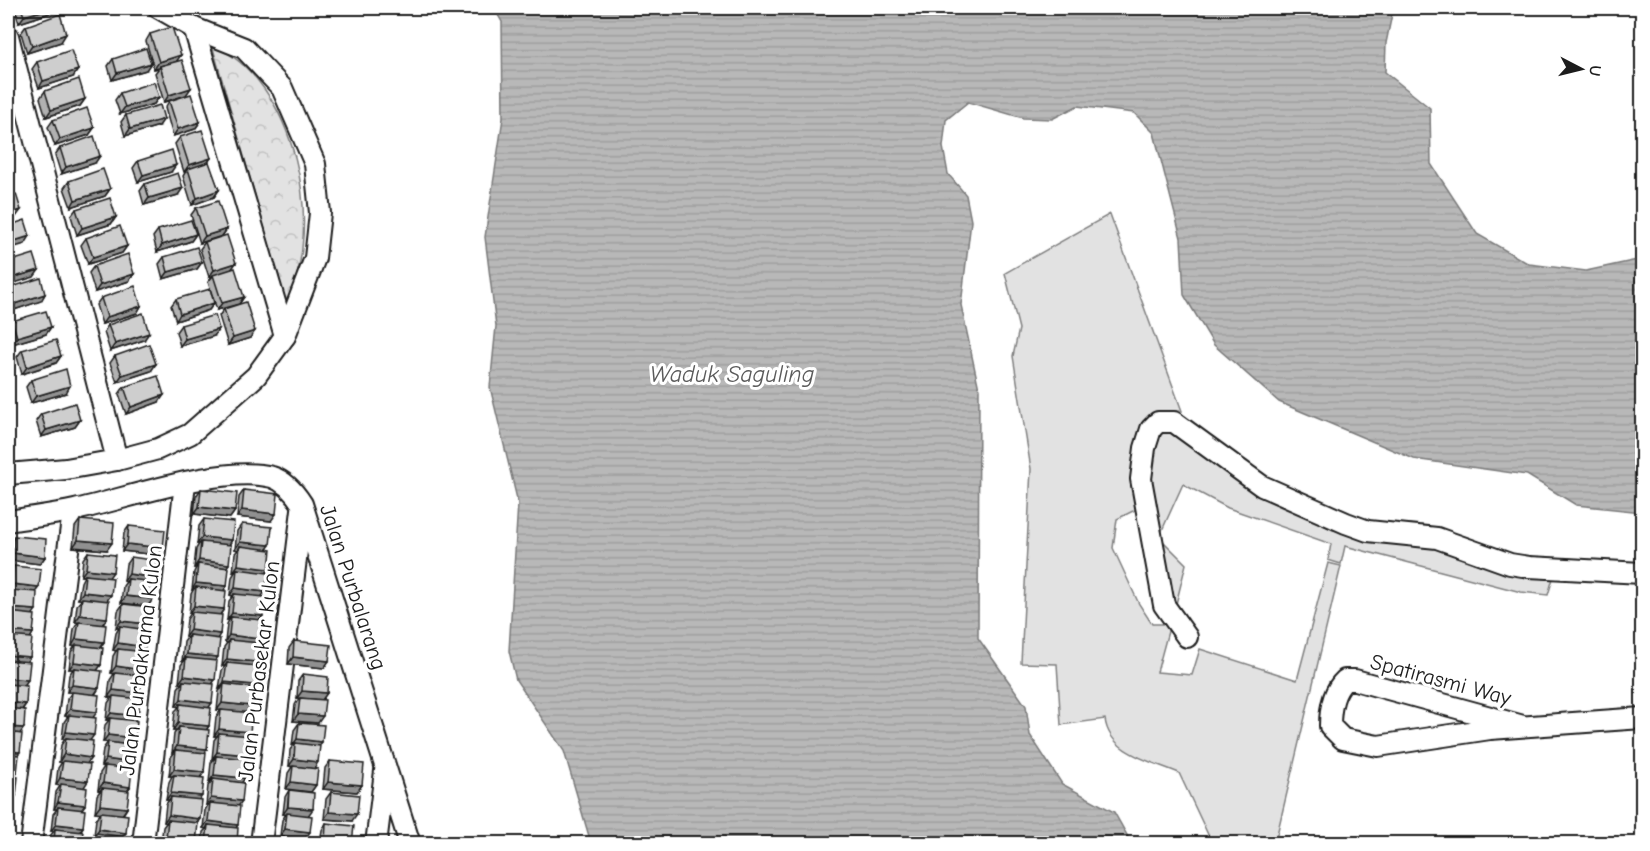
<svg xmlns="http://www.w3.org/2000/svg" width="1650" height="851" font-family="'Comic Neue',sans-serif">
<defs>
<pattern id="park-crowns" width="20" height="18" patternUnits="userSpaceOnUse" patternTransform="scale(1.5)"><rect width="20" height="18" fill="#e2e2e2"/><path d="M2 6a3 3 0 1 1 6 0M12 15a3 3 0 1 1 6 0" fill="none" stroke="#c1c1c1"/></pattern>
<pattern id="water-rules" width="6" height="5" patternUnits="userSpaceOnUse" patternTransform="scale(1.5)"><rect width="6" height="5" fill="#b8b8b8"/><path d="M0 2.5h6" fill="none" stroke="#9e9e9e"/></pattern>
</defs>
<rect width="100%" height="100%" fill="#fff"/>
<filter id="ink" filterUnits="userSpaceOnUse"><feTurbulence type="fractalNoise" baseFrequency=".0167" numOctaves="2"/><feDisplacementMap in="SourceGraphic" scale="12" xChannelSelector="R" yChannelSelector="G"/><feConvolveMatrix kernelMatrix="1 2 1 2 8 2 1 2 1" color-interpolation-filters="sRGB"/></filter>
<g filter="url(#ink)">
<g fill="#e2e2e2" stroke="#7f7f7f" stroke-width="1.5">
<path d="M1110,214L1182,411H1164L1147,424L1137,509L1117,519L1113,548L1139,604L1152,624H1170L1157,672L1192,675L1200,649L1297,680L1328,563L1341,566L1275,843H1212L1179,773C1151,761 1109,753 1105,719L1061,725L1057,664L1021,663L1031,469L1013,356L1019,329L1005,273Z"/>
<polygon points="1162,426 1272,499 1333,530 1429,546 1554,575 1548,595 1521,592 1345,546 1341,564 1328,560 1331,544 1228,508 1183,484 1159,537 1186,564 1173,616 1144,478"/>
</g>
<path fill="url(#park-crowns)" stroke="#7f7f7f" stroke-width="1.5" d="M212,45C296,80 326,228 286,303Z"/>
<polygon fill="url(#water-rules)" stroke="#7a7a7a" stroke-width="1.5" points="494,8 1415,8 1392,14 1386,43 1385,72 1430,108 1431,164 1477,234 1529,264 1586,271 1642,259 1642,512 1576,505 1527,475 1414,459 1279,402 1214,345 1184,295 1181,238 1154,133 1134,113 1077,106 1052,119 1023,118 968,102 946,120 943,147 948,174 966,195 971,221 961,305 979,389 978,638 1026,706 1030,735 1062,784 1114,812 1128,837 1124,844 591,843 564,751 516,680 509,651 518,503 490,387 496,326 485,237 503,118 502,22"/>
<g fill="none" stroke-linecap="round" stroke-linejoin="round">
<defs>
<g id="minor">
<polyline points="194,28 285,336"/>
<polyline points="8,36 117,460"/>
<polyline points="8,474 66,469 117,460 158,449 190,434 256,376 285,336 315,258 320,213 315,164 282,88 244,48 194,28 159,8"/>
<path d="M8,521C30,517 53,515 75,510C126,499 223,464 272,477C285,481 295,493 302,504L410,844"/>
<polyline points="1187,637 1164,605 1141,479 1145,448 1151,429 1158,422 1174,422 1262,486 1346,523 1368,531 1437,538 1510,564 1529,567 1642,573"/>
<path d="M1523,726L1355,680H1345C1333,691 1330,709 1330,726L1343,739L1378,746L1490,729L1642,718"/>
<polyline points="31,844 73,511"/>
<polyline points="143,844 185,483"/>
<polyline points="261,844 302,510"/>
<polyline points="376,844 385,771"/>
</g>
</defs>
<use href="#minor" stroke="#1c1c1c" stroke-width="24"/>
<use href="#minor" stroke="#fff" stroke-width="20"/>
</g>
<g fill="#b1b1b1" stroke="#1c1c1c" stroke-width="1.5">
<polygon points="14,8 54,8 50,13 19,23"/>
<polygon points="26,26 61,42 27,53 21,33"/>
<polygon points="150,34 177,61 186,95 164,102 155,73 159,68 154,69 146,41"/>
<polygon points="113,59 146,70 112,80 108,66"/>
<polygon points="37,62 73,77 39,88 32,69"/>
<polygon points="45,91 85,99 80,106 46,117 40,98"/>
<polygon points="120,93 159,97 154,104 120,114 115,100"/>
<polygon points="169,101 200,122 195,129 173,136 165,108"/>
<polygon points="126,115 159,126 125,136 121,122"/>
<polygon points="53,120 94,128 89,135 55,146 48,127"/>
<polygon points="180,137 208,162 219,190 214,197 192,205 183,176 186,171 184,172 175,144"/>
<polygon points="60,148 95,163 61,174 55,155"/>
<polygon points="138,161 171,172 138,182 133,168"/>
<polygon points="69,181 110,189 105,196 71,207 64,188"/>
<polygon points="145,184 178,195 144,205 140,191"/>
<polygon points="196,208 227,229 222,236 200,243 191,215"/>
<polygon points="76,209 116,217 111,224 77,235 71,216"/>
<polygon points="158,230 196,234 191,241 157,252 153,237"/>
<polygon points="86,238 127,246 122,253 88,264 81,245"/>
<polygon points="205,242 232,269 244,297 239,304 217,310 208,282 213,276 209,277 200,249"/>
<polygon points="164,257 202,262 197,269 163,279 159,264"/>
<polygon points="94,266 134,274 129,281 95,292 89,273"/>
<polygon points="8,288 45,294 41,301 8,312"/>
<polygon points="101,298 141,306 137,313 102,324 96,305"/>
<polygon points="176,299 214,303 209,310 176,321 171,306"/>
<polygon points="224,309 250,338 228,345 219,316"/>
<polygon points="12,321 51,327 46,334 12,344 8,327"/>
<polygon points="108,325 144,340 110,351 104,332"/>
<polygon points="181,325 214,336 180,346 176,332"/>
<polygon points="22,350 61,356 56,363 22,374 17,357"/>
<polygon points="115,356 151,371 117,382 110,363"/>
<polygon points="31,380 66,393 31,403 26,387"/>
<polygon points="124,387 159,402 126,414 119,394"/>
<polygon points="41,414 80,420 75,427 41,437 36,421"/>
<polygon points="201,489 235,511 230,518 194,514 196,496"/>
<polygon points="244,490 271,521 237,517 239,497"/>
<polygon points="204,519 232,540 229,545 227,568 227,586 224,590 224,609 220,615 220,634 217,638 209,707 209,726 206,730 207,749 204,753 204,772 201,777 196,842 195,843 161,843 163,827 166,823 164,822 166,804 169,800 166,800 169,782 172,776 169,776 171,757 174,753 172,753 174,734 177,730 173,730 175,711 179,707 176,706 178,688 181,684 179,683 181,665 184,661 182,661 184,642 187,638 185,637 187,619 191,613 189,613 191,594 193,590 192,590 194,572 196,568 194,568 196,549 199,544 197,544 199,526"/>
<polygon points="80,520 107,550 73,547 75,527"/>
<polygon points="242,524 268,549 266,573 262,597 260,620 257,643 253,688 248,713 250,732 247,736 238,806 236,828 237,843 202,843 203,832 206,829 203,828 205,810 208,805 206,805 208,786 211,782 209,782 211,763 214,759 212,759 214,740 217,736 214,736 216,717 221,710 217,710 219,691 221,689 219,689 222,670 225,666 222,666 224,647 227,643 225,642 227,624 229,620 227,620 229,601 233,596 230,595 232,577 235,572 233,572 235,553 238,550 235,549 237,531"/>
<polygon points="129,526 158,555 122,551 124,533"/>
<polygon points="14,536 45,557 40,564 8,560 9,543"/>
<polygon points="88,552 110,578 106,601 107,618 103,625 104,642 100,648 101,665 97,670 99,688 95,695 93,718 84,787 82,810 83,827 80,832 81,843 50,843 50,836 54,831 51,831 53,814 57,809 54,809 56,792 60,786 56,785 58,768 62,762 59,762 61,745 65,739 62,739 64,722 68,716 65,716 67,699 72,692 67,692 69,675 73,669 69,669 71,652 75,646 72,646 74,629 78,622 75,622 77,605 82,599 78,599 81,582 84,576 81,576 83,559"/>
<polygon points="131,557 153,582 153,599 148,606 121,603 123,586 126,582 124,581 126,564"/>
<polygon points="14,566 39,587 35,592 33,615 33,633 30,638 30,657 26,662 24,686 26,704 22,710 18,755 14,777 16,796 13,800 13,819 9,824 8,843 8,594 9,592 8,591 8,585 9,573"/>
<polygon points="123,604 144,629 138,675 140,693 136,699 135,721 130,745 133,763 128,769 130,787 127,791 127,808 123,815 122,843 91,843 91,840 94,836 96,819 101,813 95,812 97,795 100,791 98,790 100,773 104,767 101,766 103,749 108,742 103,742 105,725 109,720 106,720 108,703 112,697 108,697 110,680 114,674 111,673 113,656 116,651 113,650 116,633 119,628 116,628 118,611"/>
<polygon points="294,641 324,668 288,664 289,648"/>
<polygon points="303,674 327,693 322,700 318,723 293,721 295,705 299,698 297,698 298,681"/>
<polygon points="299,723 319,746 314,768 316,785 311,792 286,789 288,773 292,767 289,766 290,750 293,746 292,746 294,730"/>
<polygon points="330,761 362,785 357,792 323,789 325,768"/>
<polygon points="289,790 284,843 279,843 284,837 280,836 282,820 286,814 283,814 285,797"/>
<polygon points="331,792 352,821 324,819 326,799"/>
<polygon points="326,823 352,843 320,843 322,830"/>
</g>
<g fill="#909090" stroke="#1c1c1c" stroke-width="1.5">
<polygon points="51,8 54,8 50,13 19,23 24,16"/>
<polygon points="66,34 61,42 27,53 32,46"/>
<polygon points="181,55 176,62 160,66 159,68 154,69 159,62"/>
<polygon points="151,63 146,70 112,80 117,73"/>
<polygon points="78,70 73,77 39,88 43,81"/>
<polygon points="191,88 186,95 164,102 169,95"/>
<polygon points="159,97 154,104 120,114 125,107"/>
<polygon points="85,99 80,106 46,117 51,110"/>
<polygon points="164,119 159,126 125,136 130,129"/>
<polygon points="200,122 195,129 173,136 178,129"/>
<polygon points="94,128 89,135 55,146 60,139"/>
<polygon points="100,156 95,163 61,174 66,167"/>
<polygon points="211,158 206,165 188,169 184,172 189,165"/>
<polygon points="176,165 171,172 138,182 143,175"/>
<polygon points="183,188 178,195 144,205 149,198"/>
<polygon points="110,189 105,196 71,207 75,200"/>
<polygon points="219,190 214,197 192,205 197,198"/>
<polygon points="21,210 16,217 8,220 8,214"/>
<polygon points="116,217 111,224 77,235 82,228"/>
<polygon points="227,229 222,236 200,243 205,236"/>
<polygon points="196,234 191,241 157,252 162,245"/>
<polygon points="30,236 25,244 8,249 8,243"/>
<polygon points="127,246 122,253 88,264 93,257"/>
<polygon points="202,262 197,269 163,279 168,272"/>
<polygon points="236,263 231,270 209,277 214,270"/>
<polygon points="39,270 34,277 8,285 8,279"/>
<polygon points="134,274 129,281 95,292 100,285"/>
<polygon points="45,294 41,301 8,312 11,305"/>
<polygon points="244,297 239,304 217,310 222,303"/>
<polygon points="214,303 209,310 176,321 180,314"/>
<polygon points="141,306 137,313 102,324 107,317"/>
<polygon points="51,327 46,334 12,344 17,337"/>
<polygon points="219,329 214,336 180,346 185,339"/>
<polygon points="255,331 250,338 228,345 233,338"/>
<polygon points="149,333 144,340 110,351 115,344"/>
<polygon points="61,356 56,363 22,374 27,367"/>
<polygon points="156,364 151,371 117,382 122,375"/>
<polygon points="70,386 66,393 31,403 36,396"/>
<polygon points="164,395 159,402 126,414 131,407"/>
<polygon points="80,420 75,427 41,437 46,430"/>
<polygon points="199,507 235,511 230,518 194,514"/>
<polygon points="242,510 276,514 271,521 237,517"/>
<polygon points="202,537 232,540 227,548 201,542 199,544 197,544"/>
<polygon points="78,540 112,543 107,550 73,547"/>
<polygon points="240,542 270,545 265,552 240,546 238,550 235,549"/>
<polygon points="127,544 163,548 158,555 122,551"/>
<polygon points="13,553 45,557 40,564 8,560"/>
<polygon points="199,560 229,564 224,571 198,564 196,568 194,568"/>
<polygon points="238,565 269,569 264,576 237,569 235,572 233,572"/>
<polygon points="86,569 113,572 108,579 85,575 84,576 81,576"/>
<polygon points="129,574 156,578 151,585 128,579 126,582 124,581"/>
<polygon points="196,583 227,586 222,593 196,587 193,590 192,590"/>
<polygon points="12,584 39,587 34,594 10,590 9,592 8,591"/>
<polygon points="235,588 265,592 260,599 234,594 233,596 230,595"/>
<polygon points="83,592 111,595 106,602 78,599"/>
<polygon points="126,596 153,599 148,606 121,603"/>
<polygon points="194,606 224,609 219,616 189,613"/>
<polygon points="9,608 36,610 31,617 8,612 8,614 8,610"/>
<polygon points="232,613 263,616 258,623 231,617 229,620 227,620"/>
<polygon points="80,615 107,618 102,625 75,622"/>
<polygon points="121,621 148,624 143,631 120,626 119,628 116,628"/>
<polygon points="190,630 220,634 216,641 189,635 187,638 185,637"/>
<polygon points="8,631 33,633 29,640 8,638"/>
<polygon points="229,635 260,639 255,646 229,640 227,643 225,642"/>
<polygon points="76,639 104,642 99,649 72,646"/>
<polygon points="118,643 145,647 140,654 118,649 116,651 113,650"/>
<polygon points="187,654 218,657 213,664 186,658 184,661 182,661"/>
<polygon points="8,655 30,657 25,664 8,662"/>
<polygon points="293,657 329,661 324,668 288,664"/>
<polygon points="227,659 257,662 253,669 227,663 225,666 222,666"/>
<polygon points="74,662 101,665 96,672 74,668 73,669 69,669"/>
<polygon points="116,666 142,670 138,677 111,673"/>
<polygon points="184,676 215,680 210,687 183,681 181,684 179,683"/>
<polygon points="8,678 28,680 23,687 8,686"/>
<polygon points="224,682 255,685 250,692 224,684 221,689 219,689"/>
<polygon points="72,685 99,688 94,695 67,692"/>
<polygon points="113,690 140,693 135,700 108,697"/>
<polygon points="302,691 327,693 322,700 297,698"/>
<polygon points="181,699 212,703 207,710 180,704 179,707 176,706"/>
<polygon points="8,702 26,704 21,711 8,710"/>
<polygon points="222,703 252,706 247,713 217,710"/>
<polygon points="70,709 97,712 92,719 65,716"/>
<polygon points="111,713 138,716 133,723 110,718 109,720 106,720"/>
<polygon points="298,714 323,716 318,723 293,721"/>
<polygon points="178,723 209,726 204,733 179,727 177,730 173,730"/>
<polygon points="8,727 24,728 19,735 8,734"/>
<polygon points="219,729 250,732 245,739 219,733 217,736 214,736"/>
<polygon points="66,732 94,735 89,742 66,738 65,739 62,739"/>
<polygon points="108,735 135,738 130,745 103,742"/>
<polygon points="297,739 322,742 317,749 295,743 292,746"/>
<polygon points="177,746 207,749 203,756 176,750 174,753 172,753"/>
<polygon points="8,751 20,752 15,759 8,758"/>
<polygon points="217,752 248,755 243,762 216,756 214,759 212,759"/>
<polygon points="64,754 91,758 86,765 59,762"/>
<polygon points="106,759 133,763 128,770 101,766"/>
<polygon points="294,759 318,762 314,769 289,766"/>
<polygon points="174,769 204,772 199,779 174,775 172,776 169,776"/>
<polygon points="8,772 17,773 13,780 8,779"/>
<polygon points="214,775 245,778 240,785 213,779 211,782 209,782"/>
<polygon points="60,778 88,781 83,789 56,785"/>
<polygon points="291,782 316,785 311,792 286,789"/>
<polygon points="328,782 362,785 357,792 323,789"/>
<polygon points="103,783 130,787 125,794 102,788 100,791 98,790"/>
<polygon points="171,793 202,796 197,803 171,797 169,800 166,800"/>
<polygon points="8,795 16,796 11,803 8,803"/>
<polygon points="211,798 242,801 237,808 210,803 208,805 206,805"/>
<polygon points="58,802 85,805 80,812 58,807 57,809 54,809"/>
<polygon points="100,805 127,808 122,815 95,812"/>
<polygon points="288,807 313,809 308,816 283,814"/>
<polygon points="329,812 357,814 352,821 324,819"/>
<polygon points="169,815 200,819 195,826 168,820 166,823 164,822"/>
<polygon points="8,818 13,819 8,826"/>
<polygon points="208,821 238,825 233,832 208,825 206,829 203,828"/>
<polygon points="56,824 83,827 78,834 55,829 54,831 51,831"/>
<polygon points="99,829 126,833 121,840 96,833"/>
<polygon points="285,829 310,832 305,839 280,836"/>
<polygon points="166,838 196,842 195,843 162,843"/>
</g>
<g fill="#cecece" stroke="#1c1c1c" stroke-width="1.5">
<polygon points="21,8 51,8 24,16"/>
<polygon points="60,14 66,34 32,46 26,26"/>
<polygon points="172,27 181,55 159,62 150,34"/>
<polygon points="146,48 151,63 117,73 113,59"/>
<polygon points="71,50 78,70 43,81 37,62"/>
<polygon points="182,60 191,88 169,95 160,66"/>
<polygon points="79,79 85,99 51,110 45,91"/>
<polygon points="154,82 159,97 125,107 120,93"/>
<polygon points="191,94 200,122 178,129 169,101"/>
<polygon points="160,105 164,119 130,129 126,115"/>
<polygon points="87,108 94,128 60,139 53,120"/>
<polygon points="202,130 211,158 189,165 180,137"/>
<polygon points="94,136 100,156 66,167 60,148"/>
<polygon points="172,150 176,165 143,175 138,161"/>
<polygon points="209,162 219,190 197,198 188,169"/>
<polygon points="8,165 12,179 8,180"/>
<polygon points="103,169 110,189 75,200 69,181"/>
<polygon points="178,173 183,188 149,198 145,184"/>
<polygon points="16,194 21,210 8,214 8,197"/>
<polygon points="110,198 116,217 82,228 76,209"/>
<polygon points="218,201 227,229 205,236 196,208"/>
<polygon points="25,220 30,236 8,243 8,226"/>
<polygon points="191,220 196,234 162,245 158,230"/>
<polygon points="120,226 127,246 93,257 86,238"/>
<polygon points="227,235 236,263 214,270 205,242"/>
<polygon points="197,247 202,262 168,272 164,257"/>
<polygon points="34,254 39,270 8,279 8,262"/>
<polygon points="128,254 134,274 100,285 94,266"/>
<polygon points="235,268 244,297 222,303 213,275"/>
<polygon points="41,278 45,294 11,305 8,292 8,288"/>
<polygon points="135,286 141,306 107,317 101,298"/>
<polygon points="210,289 214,303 180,314 176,299"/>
<polygon points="246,302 255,331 233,338 224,309"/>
<polygon points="46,311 51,327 17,337 12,321"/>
<polygon points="143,313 149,333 115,344 108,325"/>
<polygon points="215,315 219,329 185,339 181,325"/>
<polygon points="56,340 61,356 27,367 22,350"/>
<polygon points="149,344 156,364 122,375 115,356"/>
<polygon points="66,369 70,386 36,396 31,380"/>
<polygon points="158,376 164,395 131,407 124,387"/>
<polygon points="75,403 80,420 46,430 41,414"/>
<polygon points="201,489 237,493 235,511 199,507"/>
<polygon points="244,490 278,494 276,514 242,510"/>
<polygon points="204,519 234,522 232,540 202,537"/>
<polygon points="80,520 114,523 112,543 78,540"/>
<polygon points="242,524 272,527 270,545 240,542"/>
<polygon points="129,526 165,530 163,548 127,544"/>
<polygon points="14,536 46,539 45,557 13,553"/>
<polygon points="201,542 231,545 229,564 199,560"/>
<polygon points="240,546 271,550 269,569 238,565"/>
<polygon points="88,552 115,555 113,572 86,569"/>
<polygon points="131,557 158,561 156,578 129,574"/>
<polygon points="198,564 229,568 227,586 196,583"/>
<polygon points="14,566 41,569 39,587 12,584"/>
<polygon points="237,569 268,573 265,592 235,588"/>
<polygon points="85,575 113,578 111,595 83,592"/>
<polygon points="128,579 155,582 153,599 126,596"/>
<polygon points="196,587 226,591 224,609 194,606"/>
<polygon points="10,590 37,592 36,610 9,608"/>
<polygon points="234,594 265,597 263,616 232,613"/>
<polygon points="82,598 109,601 107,618 80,615"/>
<polygon points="123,604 150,607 148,624 121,621"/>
<polygon points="8,612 35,615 33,633 8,631"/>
<polygon points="192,612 222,615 220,634 190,630"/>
<polygon points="231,617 262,620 260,639 229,635"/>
<polygon points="79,622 106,625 104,642 76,639"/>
<polygon points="120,626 147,630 145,647 118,643"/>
<polygon points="189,635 220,639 218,657 187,654"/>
<polygon points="8,636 32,638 30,657 8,655"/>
<polygon points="229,640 259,643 257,662 227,659"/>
<polygon points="294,641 331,645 329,661 293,657"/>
<polygon points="76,645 103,648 101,665 74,662"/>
<polygon points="118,649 145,652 142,670 116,666"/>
<polygon points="186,658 217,661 215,680 184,676"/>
<polygon points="8,660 30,662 28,680 8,678"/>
<polygon points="227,663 257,666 255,685 224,682"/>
<polygon points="74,668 102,671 99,688 72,685"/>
<polygon points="115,673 142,676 140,693 113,690"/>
<polygon points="303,674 328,677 327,693 302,691"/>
<polygon points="183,681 214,684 212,703 181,699"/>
<polygon points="8,684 27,686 26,704 8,702"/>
<polygon points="224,684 255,688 252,706 222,703"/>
<polygon points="72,692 99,695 97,712 70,709"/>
<polygon points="113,696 140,699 138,716 111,713"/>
<polygon points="300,698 325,700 323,716 298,714"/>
<polygon points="180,704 211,708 209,726 178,723"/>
<polygon points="8,708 25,710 24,728 8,727"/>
<polygon points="221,710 252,713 250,732 219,729"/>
<polygon points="69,715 96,718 94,735 66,732"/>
<polygon points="110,718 137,721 135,738 108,735"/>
<polygon points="299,723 324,725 322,742 297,739"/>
<polygon points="179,727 209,730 207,749 177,746"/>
<polygon points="8,732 22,734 20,752 8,751"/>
<polygon points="219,733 250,736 248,755 217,752"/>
<polygon points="66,738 93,741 91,758 64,754"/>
<polygon points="108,742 135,746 133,763 106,759"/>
<polygon points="295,743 320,746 318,762 294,759"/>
<polygon points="176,750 206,753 204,772 174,769"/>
<polygon points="8,754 19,755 17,773 8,772"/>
<polygon points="216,756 247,759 245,778 214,775"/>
<polygon points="63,761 90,764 88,781 60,778"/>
<polygon points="330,761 364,764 362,785 328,782"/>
<polygon points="105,766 132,769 130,787 103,783"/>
<polygon points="293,766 318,769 316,785 291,782"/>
<polygon points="174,775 204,778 202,796 171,793"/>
<polygon points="8,777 18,777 16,796 8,795"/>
<polygon points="213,779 244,783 242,801 211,798"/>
<polygon points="61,784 87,788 85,805 58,802"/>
<polygon points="102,788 129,791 127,808 100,805"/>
<polygon points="289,790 314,793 313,809 288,807"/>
<polygon points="331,792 359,795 357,814 329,812"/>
<polygon points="171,797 202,800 200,819 169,815"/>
<polygon points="8,800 15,800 13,819 8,818"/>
<polygon points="210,803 240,806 238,825 208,821"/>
<polygon points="58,807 85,810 83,827 56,824"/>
<polygon points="101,812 128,815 126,833 99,829"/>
<polygon points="287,813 312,816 310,832 285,829"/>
<polygon points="168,820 198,823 196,842 166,838"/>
<polygon points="8,823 10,824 9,842 8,842"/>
<polygon points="326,823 354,826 352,843 325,843"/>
<polygon points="208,825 238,828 237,843 206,843"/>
<polygon points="55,829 83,832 81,843 54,843"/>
<polygon points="96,833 123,837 122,843 95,843"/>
<polygon points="284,836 309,839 309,843 284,843"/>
</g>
</g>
<g text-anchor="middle" stroke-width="6" stroke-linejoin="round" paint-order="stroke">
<g font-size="22" fill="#1c1c1c" stroke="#fff">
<text transform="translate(354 587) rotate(72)" y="8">Jalan Purbalarang</text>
<text transform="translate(140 660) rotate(-83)" y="8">Jalan Purbakrama Kulon</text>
<text transform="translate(258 671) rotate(-83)" y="8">Jalan Purbasekar Kulon</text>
<text transform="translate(1441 679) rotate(15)" y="8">Spatirasmi Way</text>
</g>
<g font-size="24" font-style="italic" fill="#5a5a5a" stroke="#fff">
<text x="732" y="382">Waduk Saguling</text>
</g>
</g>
<rect width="1650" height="851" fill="none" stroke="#fff" stroke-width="30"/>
<rect x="15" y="15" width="1620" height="821" fill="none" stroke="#1c1c1c" stroke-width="2" filter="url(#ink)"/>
<g transform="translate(1581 69) rotate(97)" stroke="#ffffff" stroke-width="4.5" paint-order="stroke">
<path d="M0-4.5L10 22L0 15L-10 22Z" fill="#1c1c1c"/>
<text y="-9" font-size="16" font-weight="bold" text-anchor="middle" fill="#1c1c1c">U</text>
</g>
</svg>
